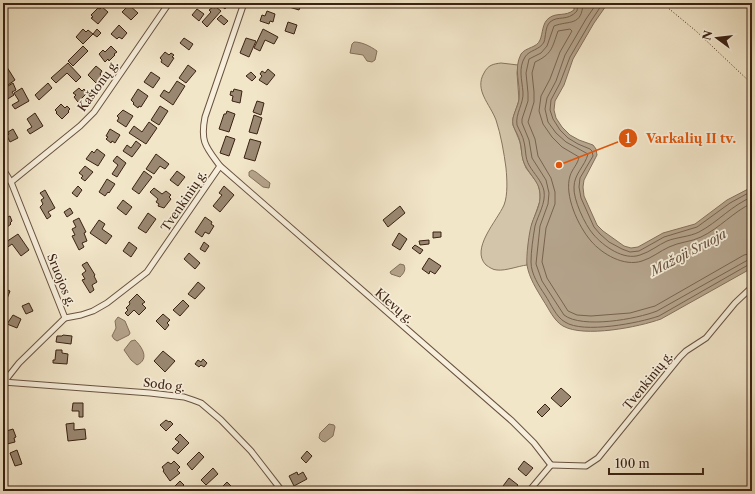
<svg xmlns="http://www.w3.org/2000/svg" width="755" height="494" font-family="'Libre Caslon Text',serif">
<rect width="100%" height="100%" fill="#f2e6c9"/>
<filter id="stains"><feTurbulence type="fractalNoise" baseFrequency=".005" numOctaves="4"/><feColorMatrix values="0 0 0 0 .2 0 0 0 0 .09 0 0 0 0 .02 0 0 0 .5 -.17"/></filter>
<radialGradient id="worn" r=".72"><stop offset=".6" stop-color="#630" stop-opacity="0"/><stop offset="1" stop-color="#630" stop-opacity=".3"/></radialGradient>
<path fill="#d3c5aa" stroke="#87745e" d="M501,63L518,65L517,73L519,100L513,118V125L520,142L523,160L526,168L538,184L540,193V201L532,224L527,265C518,266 506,271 497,270C493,270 489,267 486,265C470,249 497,221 504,205C508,195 507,179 506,168C504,153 501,135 496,120C490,104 474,90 484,73C488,65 493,64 501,63Z"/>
<g fill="#b4a38b" stroke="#846f5b">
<path d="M574,3H608L594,23L573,59L564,85L555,101L554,110L556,118L562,127L570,135L579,140L593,145L596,149L597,155L584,180L583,187L584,196L597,225L603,231L624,246L631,248L638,247L663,233L695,224L727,200L752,187V268L661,319C639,327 584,338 563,326C554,321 549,309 543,300C537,290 529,278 527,265C526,257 529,231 532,223C535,214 541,204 540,194C540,181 526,172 523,160C521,154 522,148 520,142C519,136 515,131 513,125C511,116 518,108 519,99C521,84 513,69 521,54C526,47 537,48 540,40C543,33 542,23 549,18C557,12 565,17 574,10Z"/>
<path d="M354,42C362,42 370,46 377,51L375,60L372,62L367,61L363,55L350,53L352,44Z"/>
<polygon points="252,170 256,172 270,183 269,188 263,187 249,176 249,172"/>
<path d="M400,264L404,265C406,270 404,273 400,277L391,274L390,272Z"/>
<polygon points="118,317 125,321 130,333 129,335 117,341 114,339 112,336 116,328 115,321"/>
<path d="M135,340C142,347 150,359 137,365L131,360L124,350L131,341Z"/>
<polygon points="329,424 334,425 335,427 333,436 325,442 322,441 319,438 320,433"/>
</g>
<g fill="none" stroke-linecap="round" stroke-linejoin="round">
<g stroke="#78624f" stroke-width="1">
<path d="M578,3L577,11C567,22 558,15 550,22C545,27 546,36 544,42C540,50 529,50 525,57C518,68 522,80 523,92C524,103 515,114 517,125C519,130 523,136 524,142C526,150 525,158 529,165C534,174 542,181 544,191C546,203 538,215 535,226C533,238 531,251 531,262C531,274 539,286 545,295C551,304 556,317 565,322C583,334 639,323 659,316L748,265H752"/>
<path d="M583,3C582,27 569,20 554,26L547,46L541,53L529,59L526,73L528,93V101L522,119V123L529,140L532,158L546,180L549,193L548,204L540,226L536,264L542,281L564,315C582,329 637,319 657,311L746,261L752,259"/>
<path d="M597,3L586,19L565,55L556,81L547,98L545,109L548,122L556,133L566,142L588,154C585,166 574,174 574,187C573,199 585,225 593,234C603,246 624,261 640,255C650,252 658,245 667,241C677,237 689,237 699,232C718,222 732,205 752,197"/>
<polyline points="603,3 591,21 570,57 560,83 551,100 550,110 553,119 560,130 568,138 578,144 590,149 592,151 593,156 580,178 579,187 581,198 594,227 600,234 609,242 622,249 630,252 639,251 664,237 697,227 730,203 752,191"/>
<path d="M752,203C733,212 720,228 701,237C691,242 679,242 669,247C660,251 652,258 642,261C624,267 602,254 591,241C578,226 564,195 570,176C572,169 578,164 579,157L562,147L552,137L543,124L539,111L541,96L550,79L560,52L572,31L570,29L558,31C552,48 552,54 535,62L532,73L534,92V102L528,122L535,139L538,156L551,178L555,192V204L546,228L542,262L547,278L568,311L577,315L591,316L630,313L655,306L744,255L752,253"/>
</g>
</g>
<g fill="#9a8872" stroke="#3b2213">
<polygon points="218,3 229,3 225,9"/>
<polygon points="290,3 302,3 299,10 289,7"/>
<polygon points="129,5 138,13 131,20 122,12"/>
<polygon points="102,7 108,12 98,24 91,18 93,17 91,15 98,8 100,9"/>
<polygon points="213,7 215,8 216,7 221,11 207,27 202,22 211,12 209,10"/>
<polygon points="197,9 204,14 199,21 192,15"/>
<polygon points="267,11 275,14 273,22 270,21 269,24 260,21 262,15 265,16"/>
<polygon points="221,15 228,21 224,25 217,19"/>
<polygon points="288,22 297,25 294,34 285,31"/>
<polygon points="119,25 127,33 122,39 119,37 117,39 111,34"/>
<polygon points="83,29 86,32 88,30 93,34 83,44 76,37"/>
<polygon points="97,29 101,33 97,37 93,34"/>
<polygon points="263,29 278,37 274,44 265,40 260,51 254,48"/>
<polygon points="184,38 193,44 189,50 180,43"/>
<polygon points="246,38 256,41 249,57 240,53"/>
<polygon points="83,46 88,51 73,66 68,61"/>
<polygon points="111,46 117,52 114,54 115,55 109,61 108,59 105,62 99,54 103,50 105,52"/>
<polygon points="165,52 169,55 171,53 174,55 172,57 174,58 168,67 161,62 162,60 160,58"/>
<polygon points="68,63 81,77 76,82 67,73 56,83 51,78"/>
<polygon points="5,64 15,80 8,85 3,76 3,66"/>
<polygon points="188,65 196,71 186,83 179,78"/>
<polygon points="96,66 102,71 100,74 102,77 96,83 88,75"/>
<polygon points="268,69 275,75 267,85 259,80 262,76 260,74 262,71 265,73"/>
<polygon points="151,72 160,78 153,88 144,82"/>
<polygon points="251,72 256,77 252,81 246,76"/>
<polygon points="177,81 185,86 173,105 160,96 164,90 169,93"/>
<polygon points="13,83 16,90 12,92 14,95 6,100 3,95 3,89"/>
<polygon points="48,83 52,88 39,100 35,95"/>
<polygon points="22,88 29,101 15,109 12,105 19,101 14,93"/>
<polygon points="79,88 82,91 84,89 86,92 85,93 86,94 78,102 74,97 76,95 73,93"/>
<polygon points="138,89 148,96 141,107 139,106 138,108 133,104 134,103 131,100"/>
<polygon points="234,89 242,91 240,103 232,101 233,96 230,95 231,91 233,92"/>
<polygon points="257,101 264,103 261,115 253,112"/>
<polygon points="61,104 65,108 67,106 70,109 68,111 69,112 62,119 56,113 57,112 55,110"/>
<polygon points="160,106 168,111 159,125 151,120"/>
<polygon points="123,110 133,116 126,127 117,121 119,118 117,116"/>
<polygon points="227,111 235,114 229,132 219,129 224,114 226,114"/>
<polygon points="35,113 43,126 30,134 27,130 32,127 27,119"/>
<polygon points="254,115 262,118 257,134 249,132"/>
<polygon points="149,122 157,128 146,144 129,133 134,126 142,132"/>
<polygon points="13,129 18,138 10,142 7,136 9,134 8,132"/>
<polygon points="110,129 120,135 115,143 112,141 111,143 106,139 108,137 106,136"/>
<polygon points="226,136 235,139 229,156 220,153"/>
<polygon points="250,139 261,142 255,161 244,158"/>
<polygon points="136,141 141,145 132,157 123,151 127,145 131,148"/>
<polygon points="97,149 105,155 98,166 86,159 92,151 94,153"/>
<polygon points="156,154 169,164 165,169 160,166 154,174 146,169"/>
<polygon points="117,156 126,163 117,177 112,174 118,165 113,161"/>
<polygon points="85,166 93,172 85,181 81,178 83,176 79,173"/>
<polygon points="144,171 152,177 139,194 132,189"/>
<polygon points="177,171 185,177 178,186 170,180"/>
<polygon points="107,179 115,184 109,193 108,192 105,196 99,192"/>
<polygon points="78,186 82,190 77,197 72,193"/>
<polygon points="224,186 234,195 220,212 213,206 222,195 219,193"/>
<polygon points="154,188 162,194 166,191 171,195 169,197 171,199 164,208 158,206 159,204 156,202 158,199 150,192"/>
<polygon points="45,190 55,208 48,212 51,216 47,219 40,207 43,204 41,200 44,198 40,193"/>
<polygon points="123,200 132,207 126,215 117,208"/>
<polygon points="400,206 405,213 388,227 383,220"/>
<polygon points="70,208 73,213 67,217 64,212"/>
<polygon points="148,213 156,219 146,233 138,228"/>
<polygon points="6,215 8,217 10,216 12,221 10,223 11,224 6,228 3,227 3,217"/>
<polygon points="205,217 212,222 211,224 214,226 209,234 205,232 202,237 195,232"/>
<polygon points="79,218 86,232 84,233 87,241 82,243 84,247 79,250 72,236 75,235 72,229 76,227 73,221"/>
<polygon points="99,220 105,224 102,229 112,236 106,244 90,233"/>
<polygon points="433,232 441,232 441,237 433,238"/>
<polygon points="399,233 407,239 400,250 392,245"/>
<polygon points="18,234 29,250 21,256 12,244 5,249 3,246 3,244"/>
<polygon points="429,240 429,244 420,245 419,241"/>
<polygon points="129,242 137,248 131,257 123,251"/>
<polygon points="204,242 209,246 205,252 200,249"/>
<polygon points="415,245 423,250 420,254 412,248"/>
<polygon points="189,253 200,263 195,269 184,259"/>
<polygon points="429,258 441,266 435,274 430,271 429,274 422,269"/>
<polygon points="87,262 95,275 94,276 97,282 92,285 94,290 90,293 82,280 85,279 82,274 86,271 82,265"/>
<polygon points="198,282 205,288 195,299 188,294"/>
<polygon points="3,288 10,291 5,304 3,303"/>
<polygon points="137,294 145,302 142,304 146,308 139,315 134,310 128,316 125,313 128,310 126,308 130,304 129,302"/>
<polygon points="183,300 189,306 180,316 173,310"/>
<polygon points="29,303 33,311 26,314 22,306"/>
<polygon points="163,314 170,320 167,323 169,325 165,330 156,321"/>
<polygon points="13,315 21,319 17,328 7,324"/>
<polygon points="63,335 72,336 71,344 56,342 57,336 62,336"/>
<polygon points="56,350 62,350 62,353 68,354 67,364 53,363 53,360 55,360"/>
<polygon points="163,351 175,361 165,372 154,361"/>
<polygon points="203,359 207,363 204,367 201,365 199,367 195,364 198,360 201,362"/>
<polygon points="561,388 571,397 561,407 551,398"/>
<polygon points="73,403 83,403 83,417 79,417 79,411 72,411"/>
<polygon points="545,404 550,409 542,417 537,412"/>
<polygon points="166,420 169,422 170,421 173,424 166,431 160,425"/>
<polygon points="74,423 74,430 85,429 86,439 68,441 66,424"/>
<polygon points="13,429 16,437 14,438 15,442 7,444 3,432"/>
<polygon points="180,434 189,443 178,454 172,449 179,442 175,439"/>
<polygon points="17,450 22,464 15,466 10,453"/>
<polygon points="307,451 312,456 306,463 301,458"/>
<polygon points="199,452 204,457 192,470 187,464"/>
<polygon points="174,461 180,467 177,470 180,473 170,481 163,471 164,470 162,467 168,462 171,464"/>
<polygon points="524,461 533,468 526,476 518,469"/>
<polygon points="213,468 218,474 206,485 201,480"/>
<polygon points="297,472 298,475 303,472 307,479 294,486 289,476"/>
<polygon points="509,478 518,485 513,491 509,491 503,486"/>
<polygon points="180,481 184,485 179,490 175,486"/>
<polygon points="227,482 233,488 229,491 218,491"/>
</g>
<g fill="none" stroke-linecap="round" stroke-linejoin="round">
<defs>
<g id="minor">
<polyline points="220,166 512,421 534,443 551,465"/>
<polyline points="3,169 11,182 65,318 19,363 4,382"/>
<polyline points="11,182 80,126 94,112 169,3"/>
<path d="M65,318L81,315L93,311L107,303L147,272L220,166C206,147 200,142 205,117L244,3"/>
<polyline points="3,382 150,393 184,397 193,400 201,403 221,420 251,451 282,491"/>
<polyline points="551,465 586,466 598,458 680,357 686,351 706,338 735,303 752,287"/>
<polyline points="529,491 551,465"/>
</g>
</defs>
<use href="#minor" stroke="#695340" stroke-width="7"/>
<polyline stroke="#3b2213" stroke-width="1" stroke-dasharray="1 2" stroke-linecap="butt" points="662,3 696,31 752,84"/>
<use href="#minor" stroke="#f7efdc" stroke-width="5"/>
</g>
<g text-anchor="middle" stroke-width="3.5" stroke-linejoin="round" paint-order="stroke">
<g font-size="12" fill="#3b2213" stroke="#f7efdc">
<text transform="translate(98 86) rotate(-54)" y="4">Kaštonų g.</text>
<text transform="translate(184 201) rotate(-56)" y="4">Tvenkinių g.</text>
<text transform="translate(61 280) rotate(68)" y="4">Sruojos g.</text>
<text transform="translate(394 306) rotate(41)" y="4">Klevų g.</text>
<text transform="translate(648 381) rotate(-51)" y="4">Tvenkinių g.</text>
<text transform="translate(164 385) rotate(7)" y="4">Sodo g.</text>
</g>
<g font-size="13" font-style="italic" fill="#654f3d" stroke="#f7efdc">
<text transform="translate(688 252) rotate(-28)" y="5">Mažoji Sruoja</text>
</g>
</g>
<path fill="none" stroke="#df560c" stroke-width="1.5" d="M559 165L628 138"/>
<g fill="#df560c" stroke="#f7efdc" stroke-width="1.5">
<circle cx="559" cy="165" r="4"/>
<circle cx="628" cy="138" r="10"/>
</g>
<g font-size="12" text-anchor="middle" font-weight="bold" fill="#fff">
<text x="628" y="143">1</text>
</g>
<g font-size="13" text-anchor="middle" font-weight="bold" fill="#df560c" stroke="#f7efdc" stroke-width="3.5" stroke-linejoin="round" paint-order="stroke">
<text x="691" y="143">Varkalių II tv.</text>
</g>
<rect width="755" height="494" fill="none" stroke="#f2e6c9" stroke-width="16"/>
<rect x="4" y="4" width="747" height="486" fill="none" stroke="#3b2213" stroke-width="2"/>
<rect x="8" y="8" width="739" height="478" fill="none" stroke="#3b2213"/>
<g transform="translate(717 38) rotate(285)" stroke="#f7efdc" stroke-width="3" paint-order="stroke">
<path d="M0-3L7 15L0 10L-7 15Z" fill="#3b2213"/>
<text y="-6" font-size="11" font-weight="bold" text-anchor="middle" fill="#3b2213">N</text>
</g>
<path d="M609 468v6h94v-6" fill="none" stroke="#3b2213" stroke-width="2"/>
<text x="615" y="468" font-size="12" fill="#3b2213" stroke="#f7efdc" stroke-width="3" paint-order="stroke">100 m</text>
<rect width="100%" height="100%" filter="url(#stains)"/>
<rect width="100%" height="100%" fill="url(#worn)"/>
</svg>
